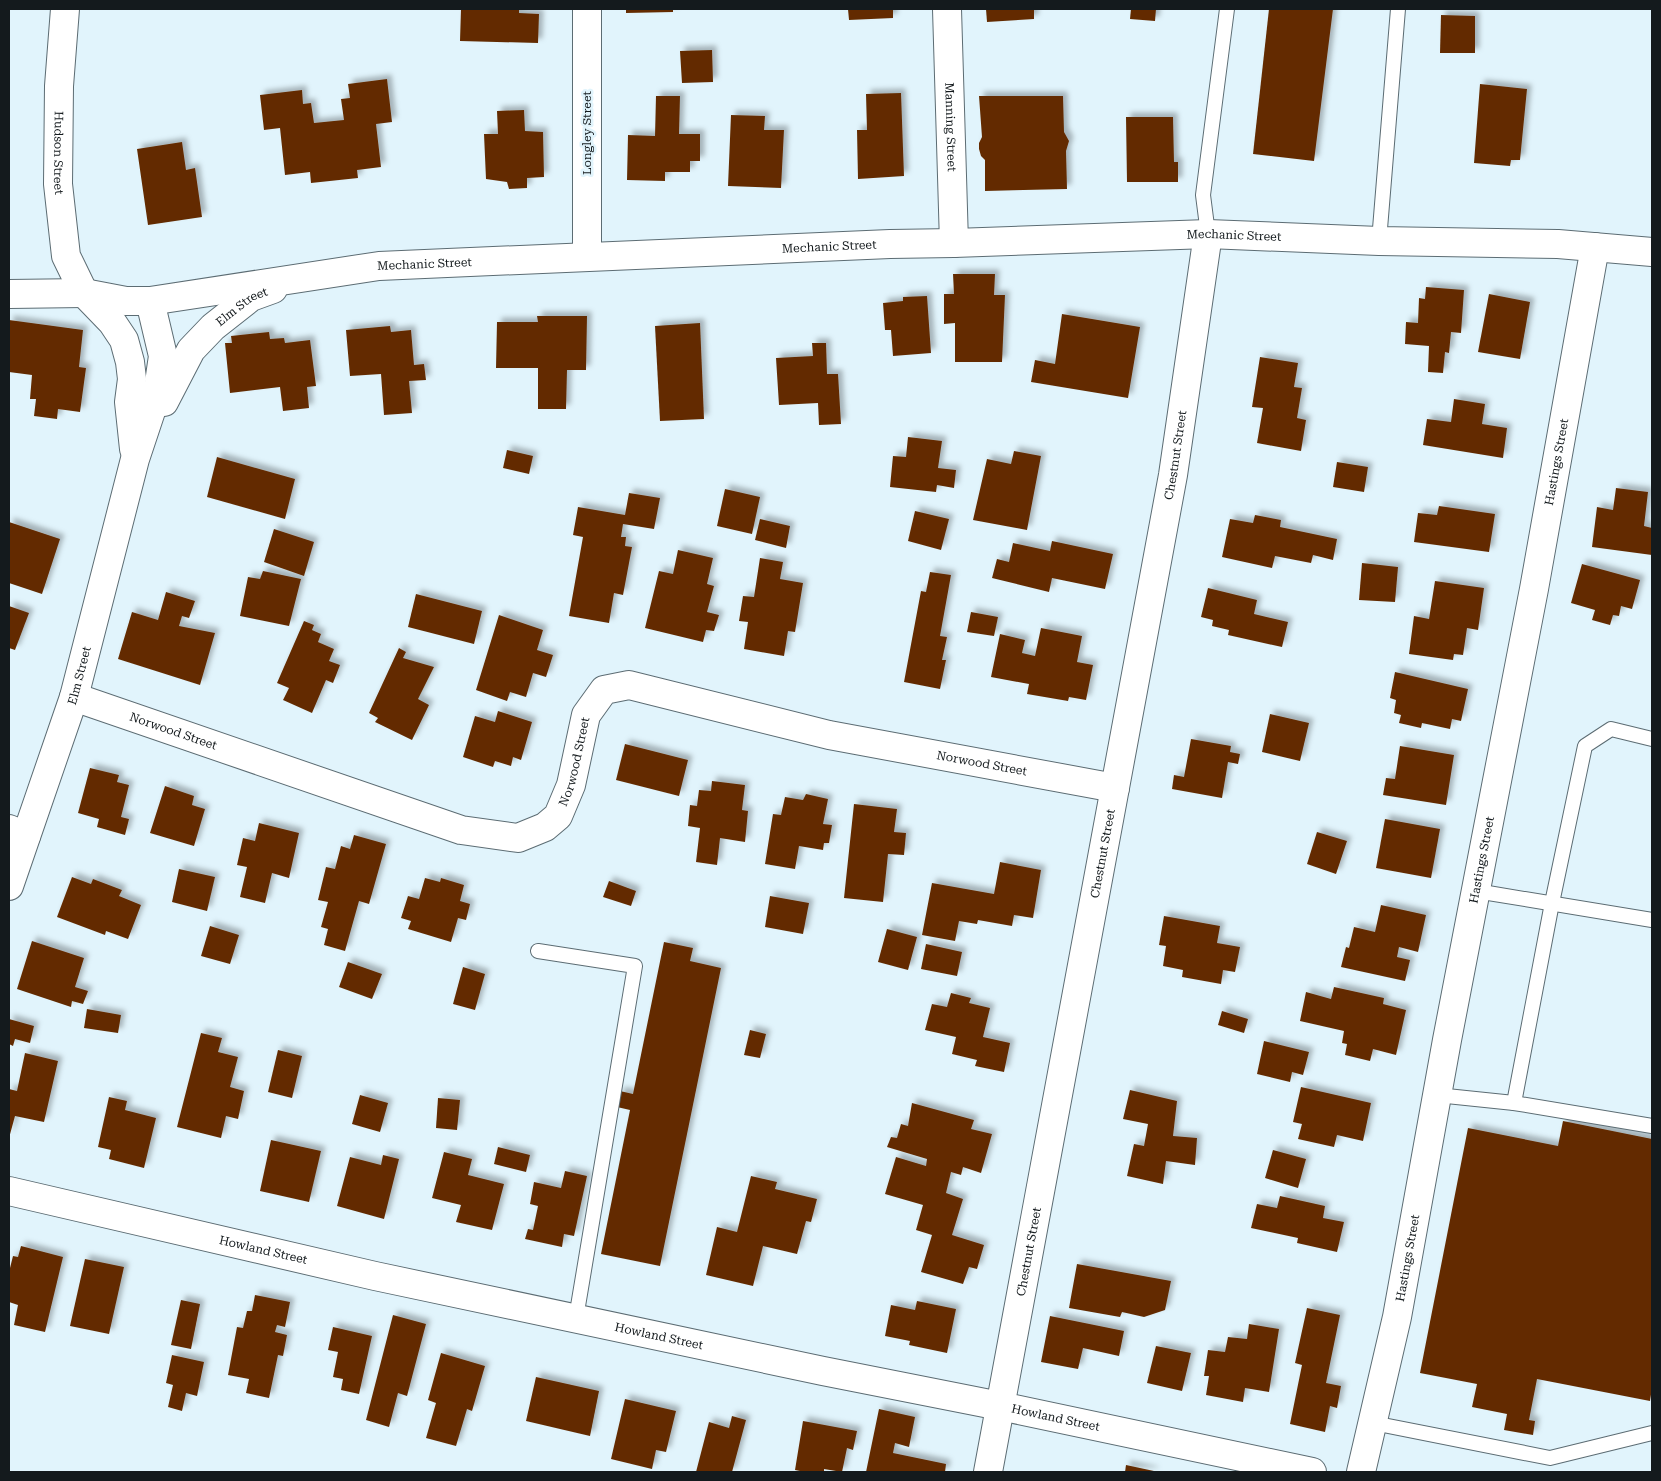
<svg xmlns="http://www.w3.org/2000/svg" width="1661" height="1481" font-family="'Roboto Serif',serif">
<defs>
<filter id="shadow"><feDropShadow dx="4.5" dy="-4.5" stdDeviation="2.5" flood-color="#0004"/></filter>
</defs>
<rect width="100%" height="100%" fill="#e1f4fc"/>
<g fill="#632c04" filter="url(#shadow)">
<polygon points="461,9 519,9 519,13 539,14 538,43 460,41"/>
<polygon points="626,9 673,9 673,12 626,13"/>
<polygon points="848,9 893,9 893,18 849,20"/>
<polygon points="986,9 1034,9 1034,19 987,22"/>
<polygon points="1131,9 1156,9 1155,21 1130,19"/>
<polygon points="1269,9 1333,9 1314,161 1253,154"/>
<polygon points="1441,15 1475,16 1475,53 1440,53"/>
<polygon points="712,50 713,82 682,83 680,51"/>
<polygon points="387,79 392,122 376,124 381,167 357,170 358,178 311,183 310,172 285,175 280,128 264,130 260,95 302,90 303,104 311,103 314,123 344,120 341,99 350,98 348,84"/>
<polygon points="1480,84 1527,89 1520,160 1511,160 1510,166 1474,163"/>
<polygon points="901,93 904,176 858,179 857,130 867,130 866,94"/>
<polygon points="656,96 680,96 679,134 700,134 700,161 690,161 690,172 665,172 665,181 627,180 628,135 655,136"/>
<polygon points="979,96 1063,96 1064,132 1069,141 1066,151 1067,189 985,191 985,160 981,156 979,149 979,143 982,137"/>
<polygon points="524,110 525,131 543,132 544,177 527,178 527,188 509,189 507,182 486,179 484,134 498,134 497,111"/>
<polygon points="731,115 765,116 764,130 784,130 781,188 728,186"/>
<polygon points="1126,117 1173,117 1174,162 1178,162 1178,182 1127,182"/>
<polygon points="182,142 186,170 195,168 202,217 148,225 137,149"/>
<polygon points="953,274 995,274 994,295 1005,295 1002,362 955,362 955,323 944,324 944,294 954,294"/>
<polygon points="1426,287 1464,290 1461,333 1451,332 1449,353 1445,352 1443,373 1428,372 1429,346 1405,344 1406,322 1418,323 1419,298 1425,299"/>
<polygon points="1489,294 1530,302 1520,359 1478,352"/>
<polygon points="927,296 931,353 893,356 891,330 885,330 883,303 903,301 903,297"/>
<polygon points="1062,314 1140,327 1128,398 1031,382 1035,360 1055,364"/>
<polygon points="537,316 587,316 586,370 567,370 566,409 538,409 538,368 496,368 497,322 538,322"/>
<polygon points="9,320 83,330 79,367 86,368 80,412 58,409 57,419 34,416 36,399 30,399 32,375 9,372"/>
<polygon points="700,323 704,419 660,421 655,326"/>
<polygon points="390,326 391,332 411,330 414,365 424,364 426,380 409,381 412,413 384,415 381,374 350,376 346,330"/>
<polygon points="269,332 270,339 284,338 285,343 310,340 316,386 307,387 309,408 283,411 280,387 230,393 225,343 232,343 231,336"/>
<polygon points="812,343 826,343 827,374 838,374 841,424 819,425 818,403 779,405 776,358 813,356"/>
<polygon points="1260,357 1298,363 1294,387 1302,388 1297,418 1306,420 1301,451 1257,443 1263,408 1252,407"/>
<polygon points="1454,399 1485,404 1482,424 1507,428 1503,458 1423,445 1427,419 1451,422"/>
<polygon points="908,437 942,441 938,468 956,470 954,488 937,485 936,492 890,487 893,456 906,457"/>
<polygon points="507,450 533,456 529,474 503,468"/>
<polygon points="1014,451 1041,456 1027,530 973,520 987,459 1011,464"/>
<polygon points="217,457 295,479 285,519 207,497"/>
<polygon points="1337,462 1368,467 1364,492 1333,487"/>
<polygon points="1616,488 1648,492 1644,526 1652,528 1652,555 1592,547 1597,507 1613,510"/>
<polygon points="725,489 760,497 752,534 717,526"/>
<polygon points="629,493 660,498 654,529 623,524 621,537 626,537 625,546 632,547 623,595 614,593 609,623 569,616 583,537 573,535 578,507 625,515"/>
<polygon points="1439,506 1495,514 1489,552 1414,542 1418,513 1437,515"/>
<polygon points="915,511 949,519 941,550 908,541"/>
<polygon points="1255,515 1281,520 1280,527 1337,539 1333,560 1313,555 1311,563 1275,556 1272,568 1222,557 1230,519 1253,523"/>
<polygon points="760,519 790,526 786,548 755,540"/>
<polygon points="9,522 60,539 42,594 9,583"/>
<polygon points="274,529 314,542 304,576 264,562"/>
<polygon points="1052,541 1113,554 1105,589 1052,578 1049,592 992,578 997,559 1009,562 1013,543 1050,551"/>
<polygon points="678,550 713,558 707,584 714,586 707,612 719,615 714,631 706,630 703,642 645,628 659,571 673,574"/>
<polygon points="760,558 783,562 780,579 803,583 795,632 788,631 784,656 744,649 748,622 739,621 743,596 754,597"/>
<polygon points="1362,563 1398,567 1395,602 1359,600"/>
<polygon points="1582,564 1640,580 1632,609 1621,606 1619,616 1613,615 1610,625 1592,620 1595,610 1571,603"/>
<polygon points="263,571 301,579 289,626 240,616 248,577 260,579"/>
<polygon points="930,572 951,575 940,636 947,637 942,660 946,660 940,689 904,682 921,591 926,592"/>
<polygon points="1435,581 1484,588 1478,630 1467,628 1463,655 1454,654 1453,660 1409,654 1414,616 1429,619"/>
<polygon points="1208,588 1257,600 1254,614 1288,622 1282,647 1228,635 1229,630 1212,626 1213,620 1201,617"/>
<polygon points="166,592 195,601 189,618 182,616 179,626 215,633 200,685 118,659 132,612 158,620"/>
<polygon points="416,594 482,611 474,644 408,627"/>
<polygon points="9,606 29,613 15,650 9,648"/>
<polygon points="971,612 998,617 994,636 967,632"/>
<polygon points="499,615 543,630 537,650 553,655 546,677 533,673 526,697 510,692 507,701 476,690"/>
<polygon points="304,621 314,625 312,630 321,634 318,642 334,649 329,661 340,665 333,683 326,680 312,713 283,700 289,688 277,683"/>
<polygon points="1041,628 1082,636 1077,662 1093,665 1086,700 1069,697 1068,701 1027,694 1029,684 991,677 1000,634 1025,640 1022,653 1035,656"/>
<polygon points="399,648 406,652 403,658 434,667 418,699 429,705 412,740 375,722 378,718 369,713"/>
<polygon points="1395,672 1468,689 1461,721 1452,719 1450,729 1422,723 1421,728 1399,723 1401,715 1394,713 1396,700 1390,698"/>
<polygon points="498,711 532,722 521,760 513,757 511,766 495,761 493,767 463,757 475,716 495,722"/>
<polygon points="1270,714 1309,723 1300,761 1262,752"/>
<polygon points="1191,739 1231,746 1230,752 1240,754 1238,764 1228,762 1222,798 1172,789 1174,775 1184,777"/>
<polygon points="625,744 688,760 679,796 616,780"/>
<polygon points="1400,746 1454,755 1446,805 1383,795 1386,778 1395,779"/>
<polygon points="90,768 119,775 117,782 129,785 121,817 129,819 125,835 97,827 99,819 78,813"/>
<polygon points="712,781 745,785 742,810 748,811 745,842 720,838 717,865 696,862 700,828 688,826 690,805 697,806 699,790 711,791"/>
<polygon points="165,786 194,796 192,805 205,809 194,846 150,833"/>
<polygon points="806,794 828,799 823,824 832,825 829,843 824,843 823,850 799,846 795,869 765,864 773,814 781,815 785,797 803,800"/>
<polygon points="854,804 897,809 894,832 906,833 904,855 888,854 883,902 844,898"/>
<polygon points="1385,819 1440,829 1431,878 1376,868"/>
<polygon points="259,823 299,833 289,878 272,873 265,903 240,897 247,867 237,865 243,838 255,841"/>
<polygon points="1317,832 1347,841 1336,874 1307,864"/>
<polygon points="354,835 386,844 369,904 359,901 345,951 324,945 328,929 321,927 328,902 318,900 326,867 335,869 341,846 350,849"/>
<polygon points="1000,862 1041,870 1033,918 1014,915 1012,926 978,920 977,924 959,921 955,941 922,935 932,883 994,894"/>
<polygon points="179,869 215,877 207,911 172,902"/>
<polygon points="72,877 91,884 93,879 122,890 119,896 141,905 128,939 106,931 105,935 57,917"/>
<polygon points="425,878 440,882 441,878 464,885 460,901 470,904 466,920 458,918 451,942 408,929 411,921 401,918 408,896 419,899"/>
<polygon points="609,881 636,891 631,906 603,897"/>
<polygon points="770,896 809,903 803,934 765,927"/>
<polygon points="1381,905 1426,915 1418,952 1399,947 1397,957 1410,960 1405,981 1341,967 1346,947 1349,948 1354,927 1375,932"/>
<polygon points="1164,916 1220,926 1217,943 1240,947 1235,972 1223,970 1221,984 1182,977 1183,970 1163,966 1166,946 1159,945"/>
<polygon points="210,926 239,935 230,964 201,956"/>
<polygon points="887,929 917,937 908,970 878,962"/>
<polygon points="32,941 84,958 75,987 88,991 83,1004 72,1001 71,1007 17,989"/>
<polygon points="664,942 693,948 690,961 721,968 660,1266 601,1254 630,1110 617,1107 620,1091 633,1094"/>
<polygon points="926,944 962,952 957,976 921,969"/>
<polygon points="348,962 382,974 372,999 339,987"/>
<polygon points="463,967 485,974 475,1010 453,1004"/>
<polygon points="1334,987 1384,998 1383,1004 1406,1010 1396,1055 1373,1049 1370,1061 1345,1055 1347,1044 1342,1043 1344,1031 1300,1021 1306,992 1331,999"/>
<polygon points="951,993 971,998 969,1003 990,1008 983,1037 1010,1043 1004,1072 975,1066 977,1060 952,1054 956,1037 925,1030 932,1004 947,1007"/>
<polygon points="87,1009 121,1015 118,1033 84,1028"/>
<polygon points="1222,1011 1248,1019 1244,1033 1218,1025"/>
<polygon points="9,1019 34,1026 30,1043 15,1039 13,1046 9,1044"/>
<polygon points="750,1030 766,1034 760,1058 744,1055"/>
<polygon points="201,1033 222,1038 218,1052 238,1057 230,1087 244,1091 238,1119 226,1116 221,1138 177,1127"/>
<polygon points="1264,1041 1309,1052 1303,1075 1292,1072 1290,1082 1257,1074"/>
<polygon points="278,1050 302,1056 292,1098 268,1092"/>
<polygon points="25,1053 58,1061 44,1122 15,1116 9,1138 9,1089 17,1091"/>
<polygon points="1301,1087 1371,1103 1363,1141 1337,1135 1334,1147 1298,1139 1302,1124 1293,1122"/>
<polygon points="1130,1090 1177,1101 1173,1136 1197,1138 1195,1165 1166,1161 1163,1184 1127,1176 1134,1144 1144,1146 1148,1124 1123,1119"/>
<polygon points="360,1095 388,1103 380,1132 352,1124"/>
<polygon points="109,1097 127,1101 125,1110 156,1118 144,1168 109,1159 111,1150 98,1147"/>
<polygon points="438,1098 460,1100 457,1130 436,1128"/>
<polygon points="912,1103 974,1120 971,1129 992,1134 981,1173 963,1167 961,1175 951,1172 946,1193 963,1199 952,1235 984,1245 977,1269 969,1267 963,1284 921,1272 932,1235 916,1230 923,1205 885,1194 896,1157 926,1166 927,1159 887,1147 891,1137 897,1138 901,1124 908,1126"/>
<polygon points="1563,1121 1652,1139 1652,1388 1650,1401 1537,1379 1529,1420 1535,1421 1533,1435 1504,1430 1507,1414 1472,1407 1477,1384 1420,1373 1468,1128 1558,1146"/>
<polygon points="271,1140 321,1151 309,1202 260,1191"/>
<polygon points="498,1147 530,1155 526,1172 494,1164"/>
<polygon points="1273,1150 1306,1159 1298,1188 1265,1178"/>
<polygon points="444,1152 472,1159 468,1175 504,1184 492,1230 456,1222 461,1205 432,1198"/>
<polygon points="383,1155 399,1159 384,1219 337,1206 350,1157 381,1165"/>
<polygon points="565,1171 587,1176 574,1236 564,1234 562,1247 525,1239 528,1229 533,1230 538,1206 530,1204 534,1182 561,1188"/>
<polygon points="751,1176 777,1182 775,1189 817,1199 811,1222 806,1221 797,1254 763,1246 753,1286 706,1275 717,1227 737,1232"/>
<polygon points="1280,1196 1325,1206 1323,1218 1344,1222 1337,1252 1297,1243 1298,1238 1251,1228 1257,1204 1277,1208"/>
<polygon points="21,1246 63,1257 45,1332 14,1325 18,1305 9,1302 9,1272 13,1256 18,1257"/>
<polygon points="85,1259 124,1267 109,1334 70,1326"/>
<polygon points="1077,1264 1171,1281 1165,1310 1144,1317 1122,1312 1120,1317 1069,1308"/>
<polygon points="255,1295 290,1302 285,1327 277,1325 275,1332 287,1335 283,1356 278,1355 269,1398 246,1393 249,1379 228,1375 237,1327 243,1328 247,1311 252,1311"/>
<polygon points="181,1300 200,1304 191,1349 171,1345"/>
<polygon points="917,1301 956,1309 947,1353 909,1345 910,1341 885,1336 891,1305 915,1310"/>
<polygon points="1307,1308 1340,1315 1326,1383 1341,1386 1337,1408 1330,1406 1325,1432 1290,1424 1302,1365 1295,1363"/>
<polygon points="393,1315 426,1324 407,1396 398,1393 389,1427 366,1420"/>
<polygon points="1050,1316 1124,1331 1119,1356 1083,1348 1078,1369 1041,1362"/>
<polygon points="1249,1324 1279,1329 1269,1392 1245,1388 1243,1402 1206,1395 1209,1376 1204,1376 1208,1350 1225,1352 1228,1337 1247,1339"/>
<polygon points="333,1327 372,1336 359,1394 341,1390 343,1379 333,1377 338,1352 328,1350"/>
<polygon points="1156,1346 1191,1353 1182,1391 1147,1383"/>
<polygon points="441,1353 485,1366 472,1411 467,1409 456,1446 426,1438 436,1403 428,1400"/>
<polygon points="172,1355 204,1362 197,1396 186,1393 182,1411 168,1407 173,1385 166,1383"/>
<polygon points="536,1377 599,1391 590,1436 526,1421"/>
<polygon points="625,1399 676,1411 666,1452 656,1450 652,1469 611,1459"/>
<polygon points="879,1409 915,1417 909,1447 895,1443 893,1453 946,1464 945,1472 866,1472"/>
<polygon points="732,1416 746,1420 732,1472 696,1472 709,1422 729,1428"/>
<polygon points="803,1421 857,1431 853,1450 847,1448 842,1472 824,1469 824,1472 805,1472 795,1470"/>
<polygon points="1126,1465 1154,1471 1154,1472 1125,1472"/>
</g>
<g fill="none" stroke-linecap="round" stroke-linejoin="round">
<defs>
<g id="service">
<polyline points="1208,234 1203,195 1227,9"/>
<polyline points="1379,241 1398,9"/>
<polyline points="1476,891 1652,920"/>
<polyline points="538,951 635,966 576,1318"/>
<polyline points="1437,1095 1514,1103 1652,1126"/>
<polyline points="1514,1103 1552,903 1585,746 1611,729 1652,739"/>
<polyline points="1373,1423 1550,1458 1652,1433"/>
</g>
<g id="minor">
<path id="s1" d="M947,9L954,243"/>
<polyline points="587,256 587,9"/>
<polyline points="9,294 84,293"/>
<path id="s2" d="M74,697L461,830L518,838L545,827L558,816L571,785L586,715L604,690L629,685L829,735L1115,788"/>
<polyline points="9,829 26,836"/>
<path id="s3" d="M9,1191L375,1276L823,1371L1000,1406L1312,1472"/>
<path id="s4" d="M988,1472L1173,475L1208,234"/>
<path id="s5" d="M1361,1472L1397,1317L1447,1040L1534,589L1595,247"/>
</g>
<g id="tertiary">
<path id="s6" d="M65,9L59,86L58,184L66,256L84,293L112,322L124,340L130,362L132,379L129,402L134,449"/>
<path id="s7" d="M84,293L126,301H150L379,266L890,244L954,243L1208,234L1379,241L1558,244L1652,252"/>
<path id="s8" d="M164,402L191,350L213,327L251,297L273,289"/>
<path id="s9" d="M9,886L74,697L135,459L158,390L163,356L150,301"/>
</g>
</defs>
<use href="#service" stroke="#5c6c73" stroke-width="16"/>
<use href="#minor" stroke="#5c6c73" stroke-width="30"/>
<use href="#tertiary" stroke="#5c6c73" stroke-width="30"/>
<use href="#service" stroke="#fff" stroke-width="14"/>
<use href="#minor" stroke="#fff" stroke-width="28"/>
<use href="#tertiary" stroke="#fff" stroke-width="28"/>
</g>
<g text-anchor="middle" stroke-width="5" stroke-linejoin="round" paint-order="stroke">
<g font-size="12" fill="#141a1d" stroke="#e1f4fc">
<text dy="4" stroke="none"><textPath href="#s1" startOffset="118">Manning Street</textPath></text>
<text transform="translate(587 133) rotate(-90)" y="4">Longley Street</text>
<text dy="4" stroke="none"><textPath href="#s6" startOffset="144">Hudson Street</textPath></text>
<text dy="4" stroke="none"><textPath href="#s7" startOffset="1154">Mechanic Street</textPath></text>
<text dy="4" stroke="none"><textPath href="#s7" startOffset="749">Mechanic Street</textPath></text>
<text dy="4" stroke="none"><textPath href="#s7" startOffset="344">Mechanic Street</textPath></text>
<text dy="4" stroke="none"><textPath href="#s8" startOffset="126">Elm Street</textPath></text>
<text dy="4" stroke="none"><textPath href="#s4" startOffset="1034">Chestnut Street</textPath></text>
<text dy="4" stroke="none"><textPath href="#s5" startOffset="1029">Hastings Street</textPath></text>
<text dy="4" stroke="none"><textPath href="#s9" startOffset="222">Elm Street</textPath></text>
<text dy="4" stroke="none"><textPath href="#s2" startOffset="105">Norwood Street</textPath></text>
<text dy="4" stroke="none"><textPath href="#s2" startOffset="570">Norwood Street</textPath></text>
<text dy="4" stroke="none"><textPath href="#s2" startOffset="1036">Norwood Street</textPath></text>
<text dy="4" stroke="none"><textPath href="#s4" startOffset="629">Chestnut Street</textPath></text>
<text dy="4" stroke="none"><textPath href="#s5" startOffset="624">Hastings Street</textPath></text>
<text dy="4" stroke="none"><textPath href="#s3" startOffset="261">Howland Street</textPath></text>
<text dy="4" stroke="none"><textPath href="#s4" startOffset="224">Chestnut Street</textPath></text>
<text dy="4" stroke="none"><textPath href="#s5" startOffset="219">Hastings Street</textPath></text>
<text dy="4" stroke="none"><textPath href="#s3" startOffset="666">Howland Street</textPath></text>
<text dy="4" stroke="none"><textPath href="#s3" startOffset="1071">Howland Street</textPath></text>
</g>
</g>
<rect width="1661" height="1481" fill="none" stroke="#141a1d" stroke-width="20"/>
</svg>
